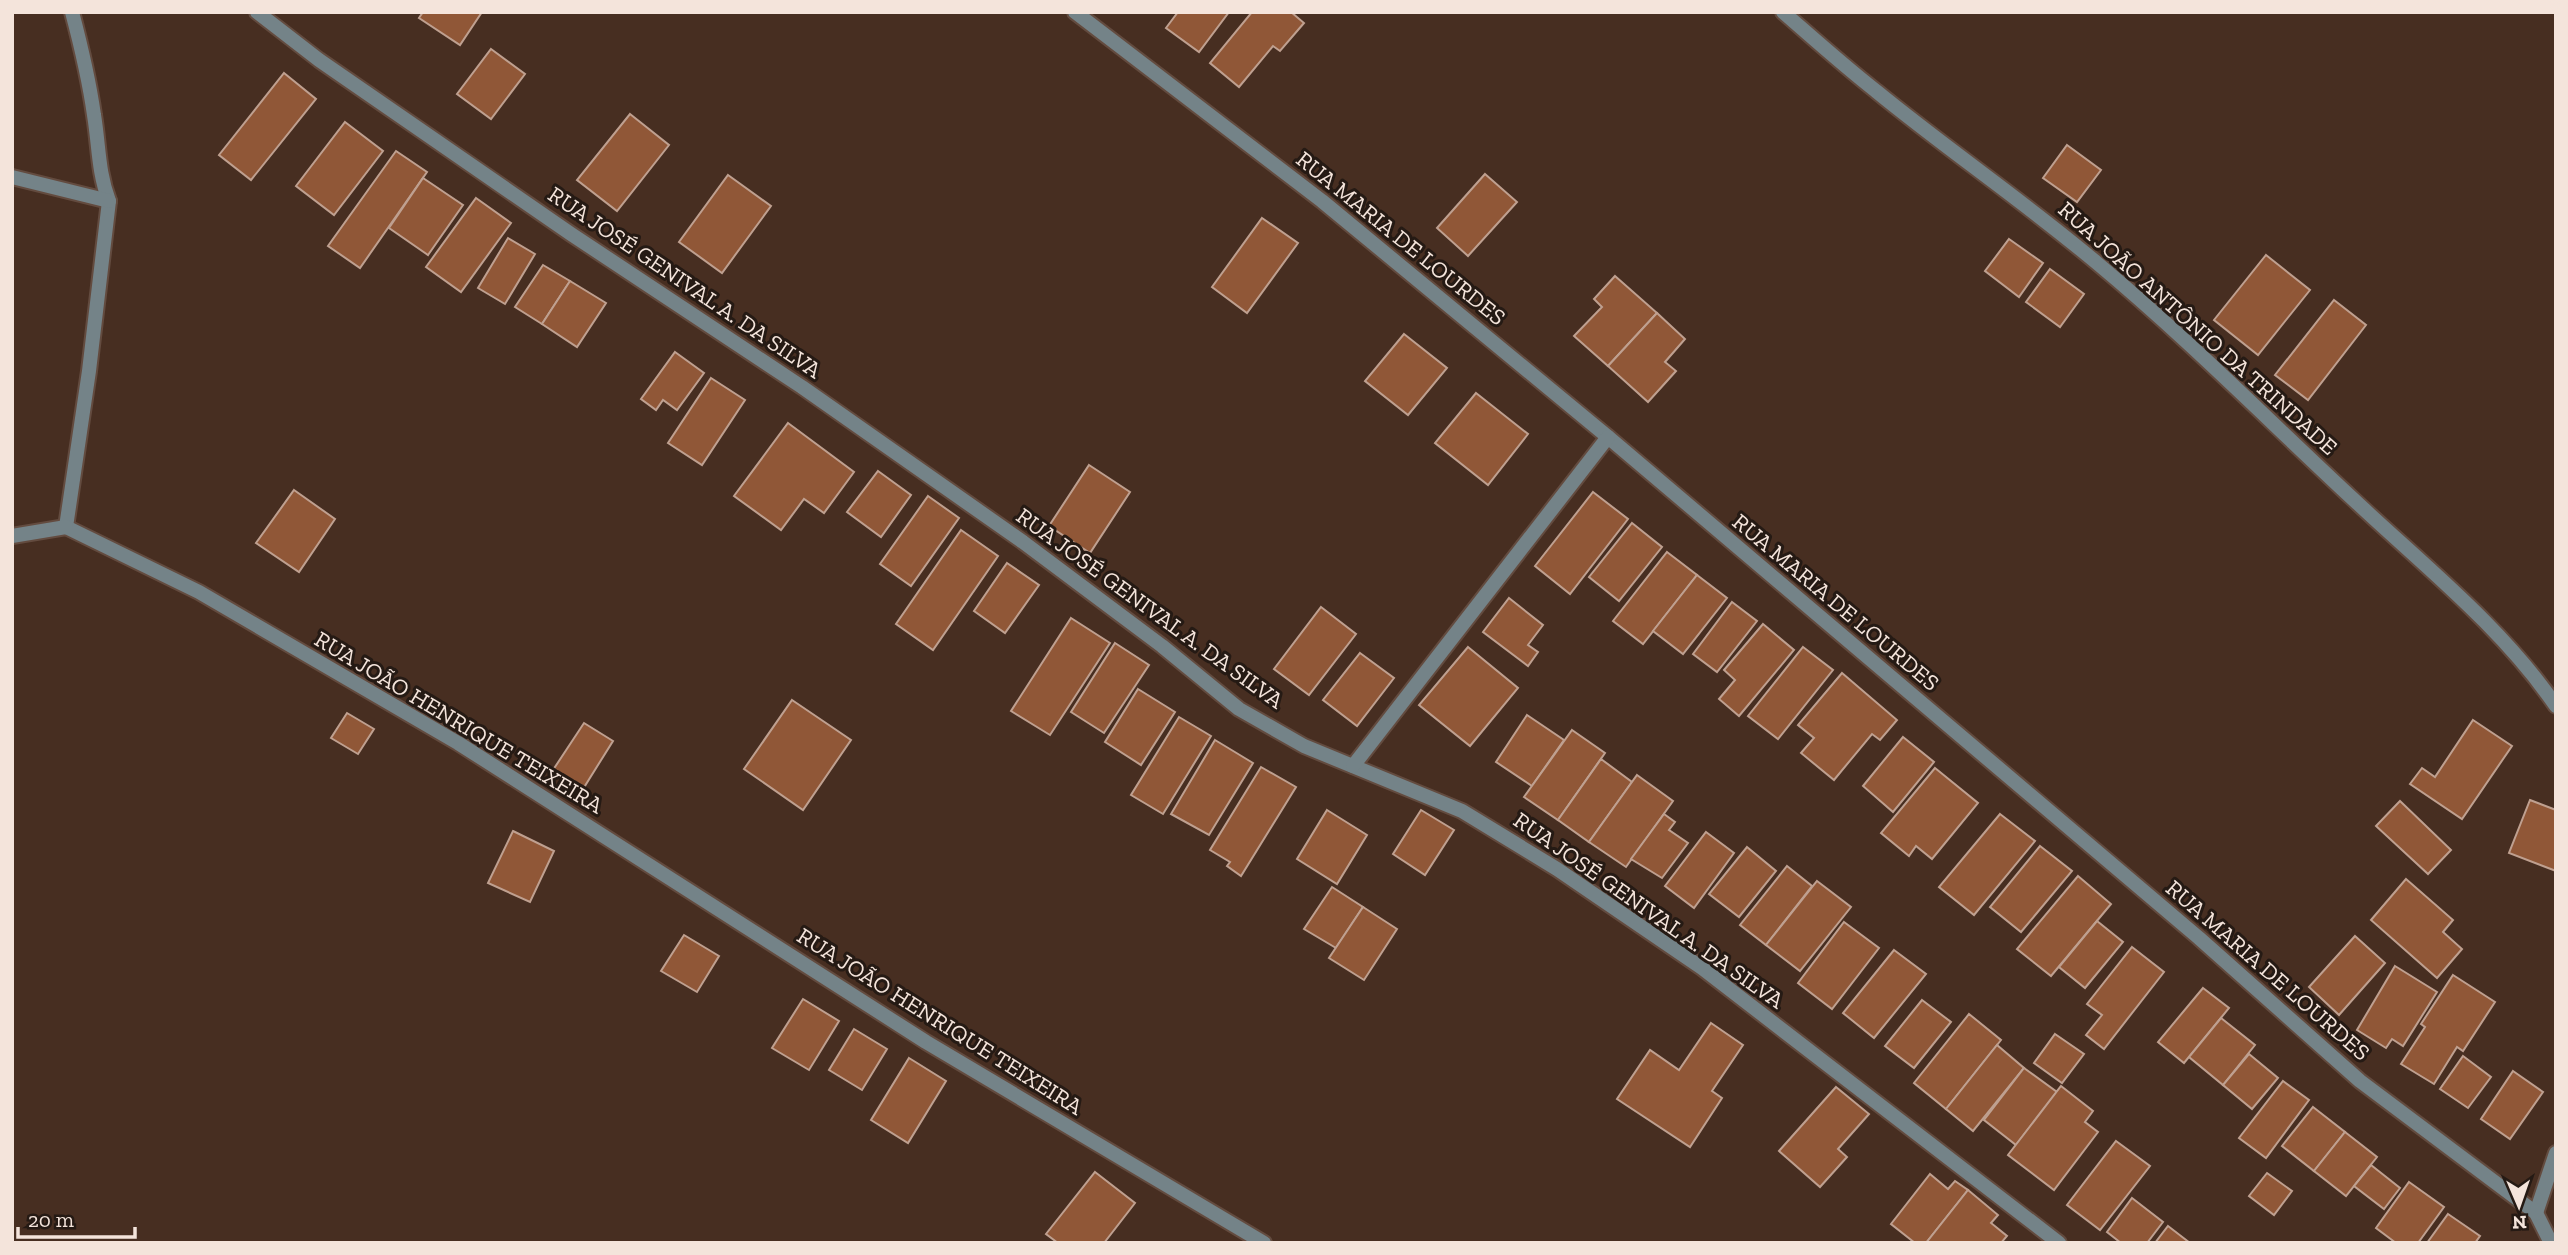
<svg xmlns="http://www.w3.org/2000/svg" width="2568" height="1255" font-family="'Zilla Slab',serif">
<rect width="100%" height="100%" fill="#472e21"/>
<g fill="#905737" stroke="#bfa090" stroke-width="2">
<polygon points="423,12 482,12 460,45 419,18"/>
<polygon points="1178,12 1229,12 1199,52 1166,28"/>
<polygon points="1252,12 1291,12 1304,23 1280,51 1273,46 1239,87 1210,63"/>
<polygon points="491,49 525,74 491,119 457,94"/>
<polygon points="284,73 316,99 251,180 219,155"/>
<polygon points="630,114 669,145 617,211 577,180"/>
<polygon points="345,122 383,151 334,215 296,186"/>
<polygon points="2067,145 2101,170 2077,202 2043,178"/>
<polygon points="396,151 427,172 360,268 328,246"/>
<polygon points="1485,174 1517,202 1468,256 1437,228"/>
<polygon points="728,175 771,206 722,273 679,242"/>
<polygon points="423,178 463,205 428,255 389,228"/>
<polygon points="476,198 511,223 461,292 426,267"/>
<polygon points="1262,218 1298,243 1247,313 1212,287"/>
<polygon points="508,238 535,254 505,304 478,288"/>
<polygon points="2009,239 2043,263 2019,297 1985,271"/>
<polygon points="2266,255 2310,290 2258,355 2214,320"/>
<polygon points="543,265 570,281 542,324 515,307"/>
<polygon points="2050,269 2084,294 2060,327 2026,302"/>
<polygon points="1615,276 1657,313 1608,366 1574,336 1602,307 1594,299"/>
<polygon points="570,281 606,303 577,347 542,324"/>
<polygon points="2334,300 2366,325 2308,400 2275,375"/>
<polygon points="1657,313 1685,339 1665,362 1676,371 1648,402 1608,366"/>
<polygon points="1404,334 1447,368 1408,415 1365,381"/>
<polygon points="675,352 704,373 677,410 663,400 656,410 641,399"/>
<polygon points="711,378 745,400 702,465 668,443"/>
<polygon points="1476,393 1528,434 1488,485 1435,443"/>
<polygon points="788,423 854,472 824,513 804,499 781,530 734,496"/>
<polygon points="1089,465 1130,492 1090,553 1049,526"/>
<polygon points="878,471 911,495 881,537 847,512"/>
<polygon points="294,490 335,519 299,572 256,543"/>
<polygon points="1593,492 1628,519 1570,594 1535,566"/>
<polygon points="928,496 959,518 911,586 880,564"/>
<polygon points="1632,523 1662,547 1619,601 1589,577"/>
<polygon points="961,530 998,556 933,650 896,624"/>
<polygon points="1667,552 1697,575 1643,644 1613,621"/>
<polygon points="1007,563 1039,585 1005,633 974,611"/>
<polygon points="1697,575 1727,598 1683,654 1653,631"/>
<polygon points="1509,598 1543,625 1528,645 1538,652 1528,666 1483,632"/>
<polygon points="1732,602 1757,621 1717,672 1693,654"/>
<polygon points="1321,607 1356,634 1309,695 1274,669"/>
<polygon points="1071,618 1110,643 1050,735 1011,711"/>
<polygon points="1763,624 1794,650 1739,716 1719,699 1735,680 1724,670"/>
<polygon points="1115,643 1149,665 1104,733 1071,712"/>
<polygon points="1468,647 1518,688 1470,746 1419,705"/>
<polygon points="1803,647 1833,670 1778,739 1748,716"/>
<polygon points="1360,653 1394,678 1357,726 1323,700"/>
<polygon points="1842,673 1897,720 1880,740 1872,734 1834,780 1801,753 1814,738 1798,725"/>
<polygon points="1138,689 1175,712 1141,765 1105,742"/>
<polygon points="792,700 851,740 803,810 744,769"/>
<polygon points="347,713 374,729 358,754 331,738"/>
<polygon points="1527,715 1564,740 1532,786 1496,762"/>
<polygon points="1179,717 1211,736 1163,814 1131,795"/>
<polygon points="2473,720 2512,746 2462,819 2410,784 2422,768 2435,777"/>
<polygon points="584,723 613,741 583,789 553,770"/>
<polygon points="1572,730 1605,753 1558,820 1524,797"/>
<polygon points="1903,737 1934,762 1893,812 1863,786"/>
<polygon points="1215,740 1253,763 1209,835 1171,814"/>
<polygon points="1601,759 1632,782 1589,842 1558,820"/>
<polygon points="1261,767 1296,787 1241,876 1227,866 1230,862 1210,850"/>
<polygon points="1935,768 1978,803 1932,859 1916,846 1909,856 1881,833"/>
<polygon points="1637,775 1673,801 1626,867 1589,842"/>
<polygon points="2530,800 2556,810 2556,871 2509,853"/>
<polygon points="2400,801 2451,850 2428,874 2376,826"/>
<polygon points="1327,810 1367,835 1337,884 1297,859"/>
<polygon points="1421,810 1454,830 1425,875 1393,854"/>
<polygon points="1664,814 1675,822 1669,830 1688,843 1662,878 1631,859"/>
<polygon points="2000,814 2035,841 1974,915 1939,887"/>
<polygon points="513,831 554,851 530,902 488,883"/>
<polygon points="1706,832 1734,853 1694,908 1665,886"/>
<polygon points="2040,846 2072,871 2021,932 1990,907"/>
<polygon points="1747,847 1776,871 1739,917 1709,894"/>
<polygon points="1787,866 1812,886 1766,945 1740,925"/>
<polygon points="2078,876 2111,904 2051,976 2017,949"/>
<polygon points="2406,879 2453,920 2443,932 2462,949 2437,978 2371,920"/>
<polygon points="1817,881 1851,907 1800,971 1766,945"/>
<polygon points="1332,887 1363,907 1336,948 1304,929"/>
<polygon points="1363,907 1397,929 1364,980 1329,958"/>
<polygon points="2097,921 2123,942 2085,988 2059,967"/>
<polygon points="1844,922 1879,948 1832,1009 1798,983"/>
<polygon points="684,935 719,956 697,992 661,971"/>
<polygon points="2355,936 2385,963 2339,1015 2309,987"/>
<polygon points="2132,947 2164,972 2104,1049 2086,1035 2102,1015 2087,1004"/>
<polygon points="1894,950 1926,974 1874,1038 1843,1013"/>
<polygon points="2395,966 2437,992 2403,1046 2392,1039 2386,1048 2357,1030"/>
<polygon points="2453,975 2495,1002 2463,1051 2457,1047 2434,1084 2401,1064 2425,1027 2421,1024"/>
<polygon points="2203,988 2229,1008 2184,1063 2158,1042"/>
<polygon points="803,999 839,1021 809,1070 772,1048"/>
<polygon points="1922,1000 1951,1022 1914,1068 1885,1046"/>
<polygon points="1969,1014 2001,1040 1946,1109 1914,1083"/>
<polygon points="2221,1018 2255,1045 2223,1085 2189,1057"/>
<polygon points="1711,1023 1743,1045 1712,1091 1722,1098 1690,1147 1617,1099 1650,1050 1679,1070"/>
<polygon points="854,1029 887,1049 862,1090 829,1070"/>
<polygon points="2055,1034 2084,1054 2062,1083 2034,1063"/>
<polygon points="1997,1045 2024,1068 1973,1131 1946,1109"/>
<polygon points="2249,1054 2278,1078 2252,1109 2223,1085"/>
<polygon points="2463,1056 2491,1077 2468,1108 2440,1089"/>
<polygon points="909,1058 946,1081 908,1143 871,1120"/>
<polygon points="2024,1068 2057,1092 2016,1145 1984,1120"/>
<polygon points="2513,1071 2543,1092 2510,1139 2481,1119"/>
<polygon points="2283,1081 2309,1100 2266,1158 2239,1138"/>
<polygon points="2061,1086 2093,1111 2085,1122 2098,1132 2054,1190 2008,1155"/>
<polygon points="1836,1087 1869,1114 1838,1149 1847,1157 1820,1187 1779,1151"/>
<polygon points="2313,1107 2345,1132 2314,1171 2282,1146"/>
<polygon points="2345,1132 2377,1157 2346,1196 2314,1171"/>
<polygon points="2116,1141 2150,1166 2100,1230 2067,1205"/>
<polygon points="2371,1165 2400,1188 2384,1209 2354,1186"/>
<polygon points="1095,1172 1135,1203 1104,1243 1058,1243 1046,1234"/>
<polygon points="2267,1173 2292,1191 2274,1215 2249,1196"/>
<polygon points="1930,1174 1948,1189 1955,1181 1968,1190 1926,1243 1915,1243 1891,1224"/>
<polygon points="2409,1182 2444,1207 2418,1243 2396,1243 2376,1228"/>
<polygon points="1968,1190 1998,1215 1991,1223 2007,1236 2001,1243 1926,1243"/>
<polygon points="2132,1198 2163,1222 2147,1243 2121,1243 2107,1232"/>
<polygon points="2448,1214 2480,1236 2475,1243 2427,1243"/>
<polygon points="2168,1226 2190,1243 2155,1243"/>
</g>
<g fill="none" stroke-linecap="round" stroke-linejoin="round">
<defs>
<g id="street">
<path d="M72,12C81,46 89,80 94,115C99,145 98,172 109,201L89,371L66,527L199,592L458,743L926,1042L1264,1243"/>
<polyline points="257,12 319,60 571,234 802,387 1023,542 1162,646 1239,709 1304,746 1462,811 1557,869 1702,968 2059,1243"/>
<polyline points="1075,12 1322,201 1608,437 2199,938 2360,1081 2536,1213 2551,1243"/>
<path d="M1783,12C1814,39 1844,66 1876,91C1948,150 2026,203 2097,263C2186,337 2268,420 2353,499C2423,565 2501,626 2556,706"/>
<polyline points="12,177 109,201"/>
<polyline points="12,536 66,527"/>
<polyline points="1353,766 1608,437"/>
<polyline points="2536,1213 2556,1153"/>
</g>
</defs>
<use href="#street" stroke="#634b3f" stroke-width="18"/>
<use href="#street" stroke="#748388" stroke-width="14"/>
</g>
<g text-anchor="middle" stroke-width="6" stroke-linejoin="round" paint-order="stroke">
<g font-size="23" fill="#f4e4db" stroke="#251a14">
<text transform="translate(1401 238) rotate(39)" y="8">RUA MARIA DE LOURDES</text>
<text transform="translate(685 282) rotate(34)" y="8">RUA JOSÉ GENIVAL A. DA SILVA</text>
<text transform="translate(2198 328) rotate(42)" y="8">RUA JOÃO ANTÔNIO DA TRINDADE</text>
<text transform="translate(1836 602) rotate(40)" y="8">RUA MARIA DE LOURDES</text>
<text transform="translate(1150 608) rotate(36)" y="8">RUA JOSÉ GENIVAL A. DA SILVA</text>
<text transform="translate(459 722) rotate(31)" y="8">RUA JOÃO HENRIQUE TEIXEIRA</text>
<text transform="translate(1649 910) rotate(35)" y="8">RUA JOSÉ GENIVAL A. DA SILVA</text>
<text transform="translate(2268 970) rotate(41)" y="8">RUA MARIA DE LOURDES</text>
<text transform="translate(940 1021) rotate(32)" y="8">RUA JOÃO HENRIQUE TEIXEIRA</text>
</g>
</g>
<rect width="2568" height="1255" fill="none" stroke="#f4e4db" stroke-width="28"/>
<g transform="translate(2519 1206) rotate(178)" stroke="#251a14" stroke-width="5" paint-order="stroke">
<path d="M0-5L12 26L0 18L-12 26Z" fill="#f4e4db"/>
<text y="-10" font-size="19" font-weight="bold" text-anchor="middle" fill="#f4e4db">N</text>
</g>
<path d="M18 1227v10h117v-10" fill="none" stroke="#f4e4db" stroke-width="3.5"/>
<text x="28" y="1227" font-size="21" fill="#f4e4db" stroke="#251a14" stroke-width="5" paint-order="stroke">20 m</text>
</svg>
